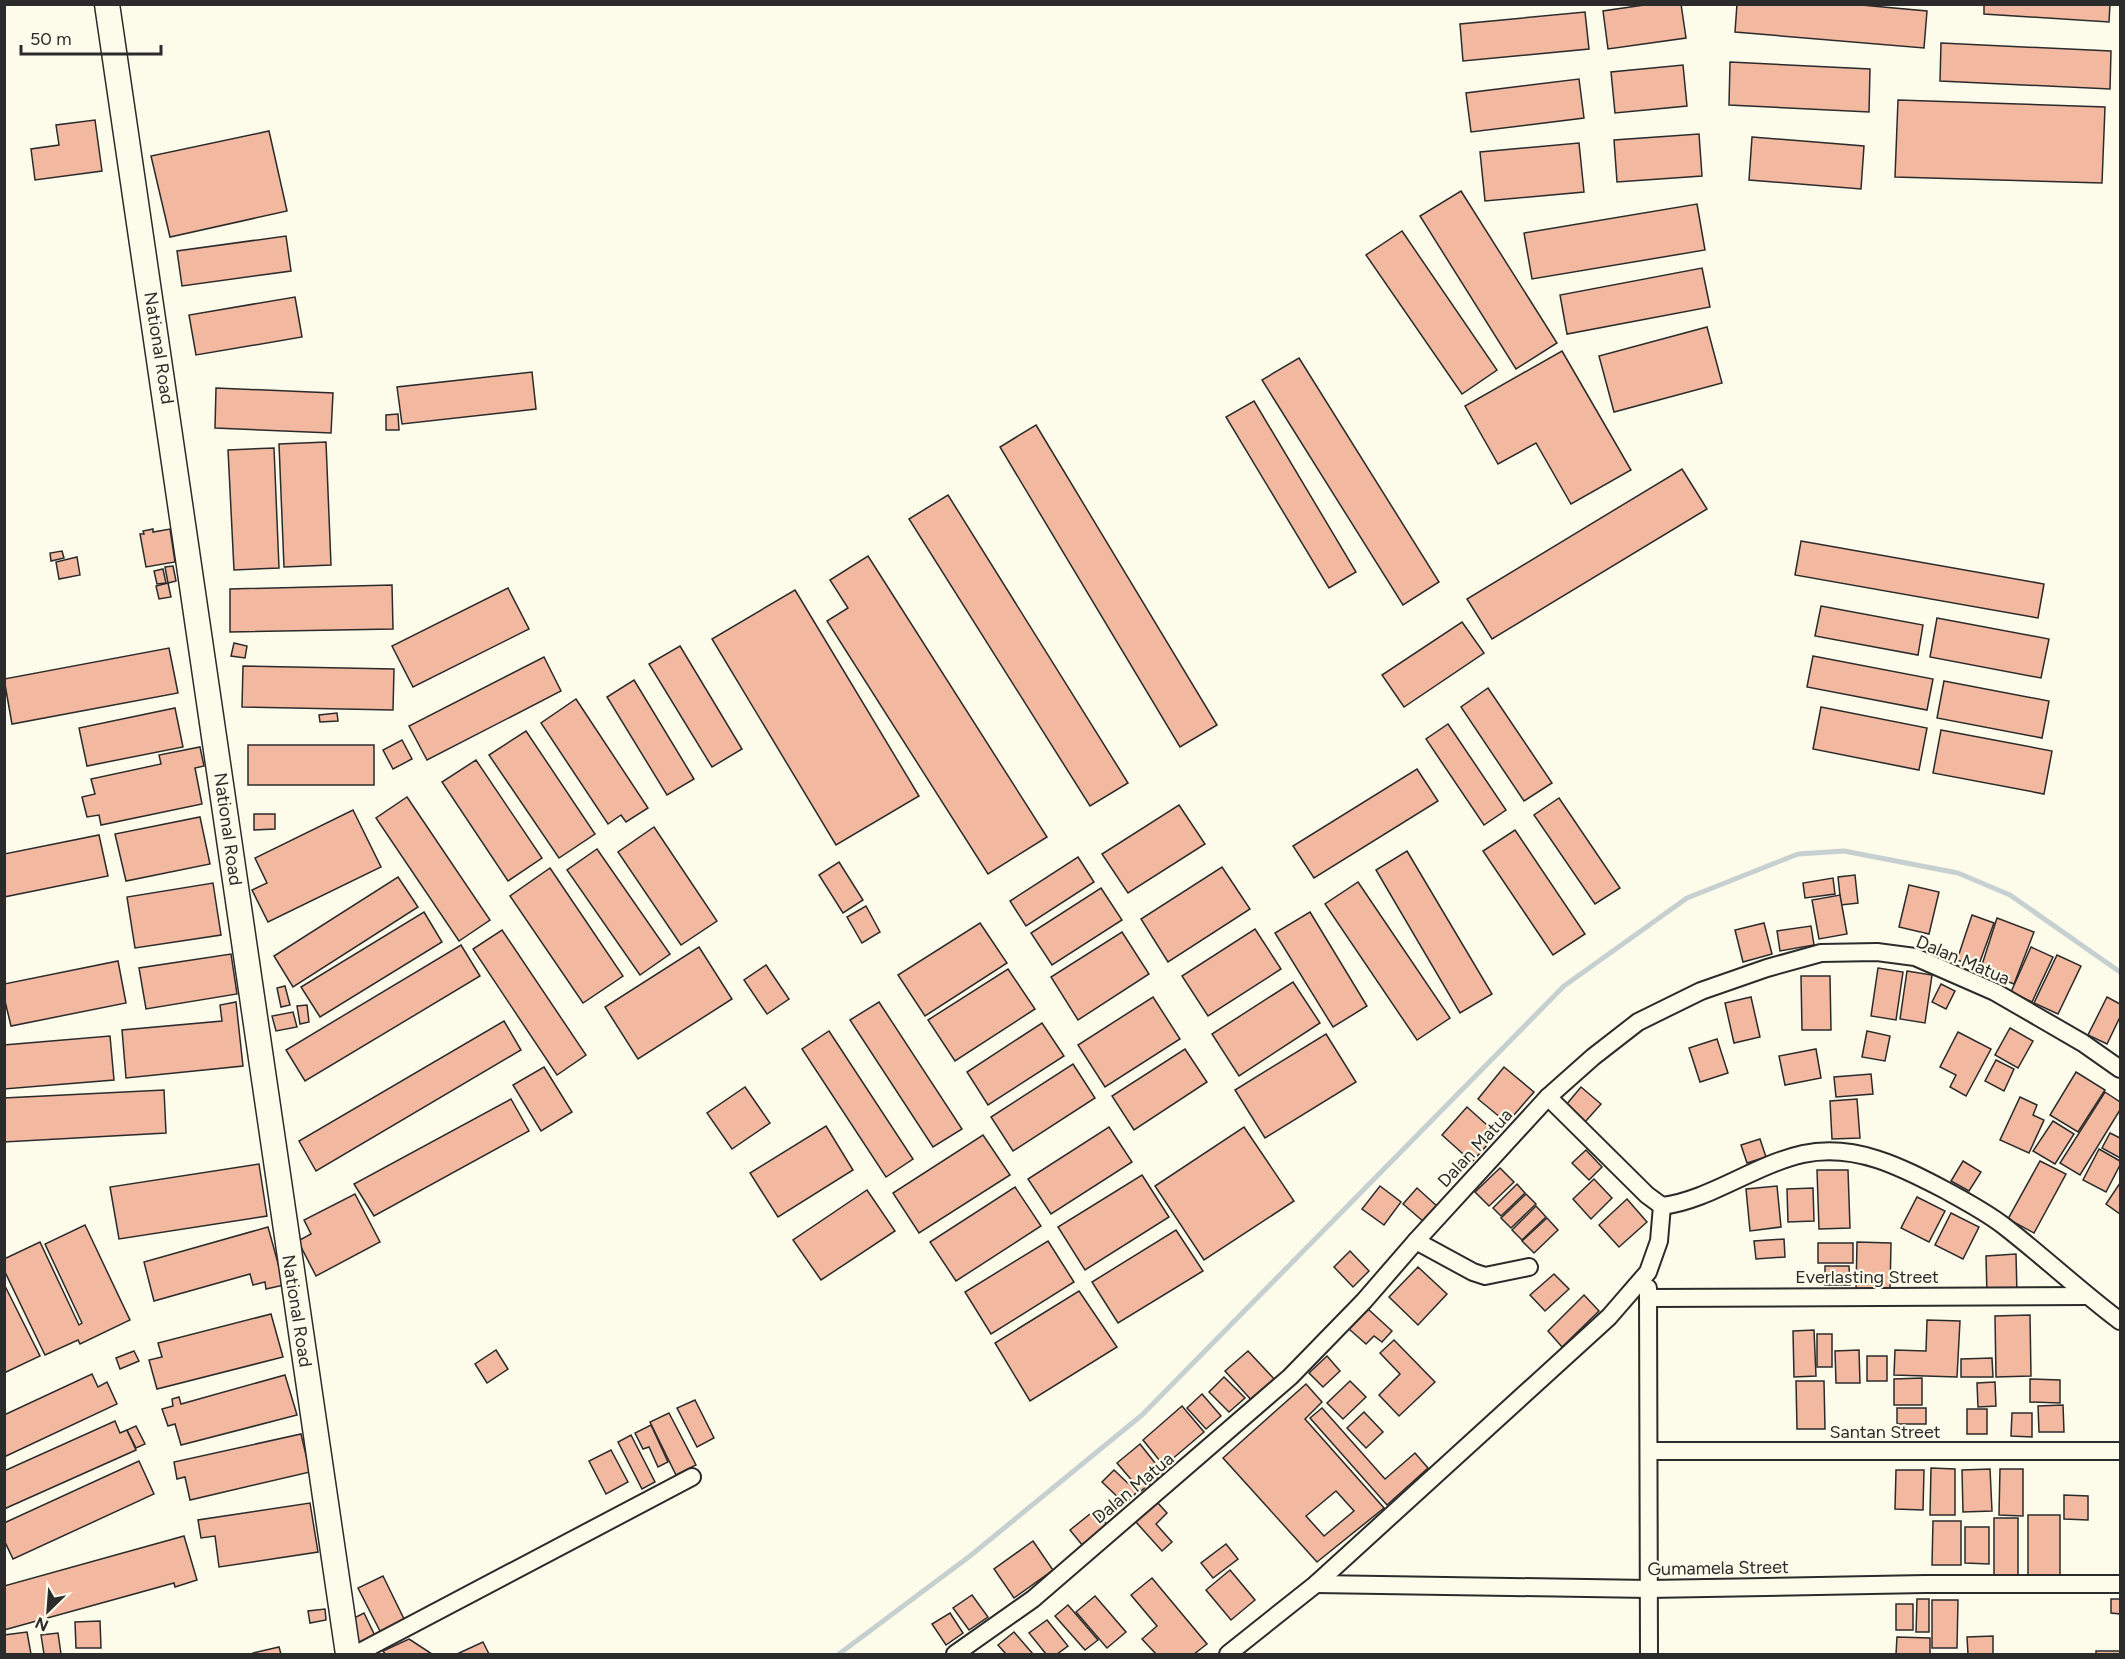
<svg xmlns="http://www.w3.org/2000/svg" width="2125" height="1659" font-family="Figtree,sans-serif">
<rect width="100%" height="100%" fill="#fdfbea"/>
<g fill="none" stroke-linecap="round" stroke-linejoin="round">
<polyline stroke="#c7d0d0" stroke-width="5" points="839,1654 970,1556 1142,1415 1564,986 1687,898 1798,854 1844,851 1958,873 2010,895 2120,972"/>
</g>
<g fill="#f2b8a0" stroke="#2b2b2b" stroke-width="1.5" fill-rule="evenodd">
<polygon points="1651,4 1681,4 1686,38 1608,49 1603,11"/>
<polygon points="1737,4 1850,4 1927,11 1924,48 1735,32"/>
<polygon points="1984,4 2110,4 2109,22 1984,14"/>
<polygon points="1585,12 1589,49 1463,61 1460,24"/>
<polygon points="1941,43 2111,51 2110,89 1940,81"/>
<polygon points="1730,62 1870,69 1869,112 1729,105"/>
<polygon points="1683,65 1687,106 1615,113 1611,72"/>
<polygon points="1579,79 1584,118 1471,132 1466,93"/>
<polygon points="1898,100 2105,107 2102,183 1895,177"/>
<polygon points="95,120 102,171 35,180 31,149 59,145 56,125"/>
<polygon points="269,131 287,211 170,237 151,156"/>
<polygon points="1699,134 1702,176 1617,182 1614,140"/>
<polygon points="1752,137 1864,146 1861,189 1749,180"/>
<polygon points="1579,143 1584,192 1485,201 1480,152"/>
<polygon points="1461,191 1557,343 1516,369 1420,216"/>
<polygon points="1697,204 1705,250 1532,279 1524,233"/>
<polygon points="1402,231 1497,370 1462,394 1366,255"/>
<polygon points="286,236 291,271 182,286 177,251"/>
<polygon points="1702,268 1710,307 1567,334 1560,295"/>
<polygon points="295,297 302,337 196,355 189,315"/>
<polygon points="1707,327 1722,383 1614,412 1599,356"/>
<polygon points="1562,351 1631,470 1571,504 1536,443 1498,464 1465,406"/>
<polygon points="1299,358 1439,582 1403,605 1262,380"/>
<polygon points="532,372 536,409 402,424 397,387"/>
<polygon points="216,388 333,393 331,433 215,428"/>
<polygon points="1254,401 1356,572 1329,588 1226,417"/>
<polygon points="398,414 399,430 386,430 386,415"/>
<polygon points="1036,425 1217,725 1180,747 1000,447"/>
<polygon points="326,442 331,565 284,567 279,444"/>
<polygon points="274,448 279,568 234,570 228,450"/>
<polygon points="1682,469 1707,509 1492,639 1467,599"/>
<polygon points="948,495 1128,783 1090,806 909,519"/>
<polygon points="153,529 153,532 170,529 175,562 146,567 140,534 144,534 143,531"/>
<polygon points="1801,541 2044,584 2038,618 1795,575"/>
<polygon points="62,551 64,558 51,561 50,553"/>
<polygon points="868,556 1047,837 988,874 827,621 848,608 830,580"/>
<polygon points="77,557 80,575 59,579 56,562"/>
<polygon points="173,566 176,581 168,583 165,567"/>
<polygon points="163,569 166,583 157,584 154,571"/>
<polygon points="168,583 171,597 159,599 156,586"/>
<polygon points="392,585 393,629 230,632 230,589"/>
<polygon points="508,588 529,629 413,687 392,646"/>
<polygon points="795,590 919,796 836,845 712,639"/>
<polygon points="1821,606 1923,625 1918,655 1815,636"/>
<polygon points="1937,618 2049,639 2041,678 1930,657"/>
<polygon points="1462,622 1484,653 1404,707 1382,675"/>
<polygon points="234,643 247,646 245,658 231,656"/>
<polygon points="680,646 742,749 712,767 649,664"/>
<polygon points="169,648 178,693 12,724 4,679"/>
<polygon points="1813,656 1933,679 1927,710 1807,687"/>
<polygon points="544,657 561,691 427,760 409,726"/>
<polygon points="243,666 394,669 393,710 242,707"/>
<polygon points="634,680 694,779 667,795 607,697"/>
<polygon points="1944,681 2049,701 2042,738 1937,718"/>
<polygon points="1488,688 1552,783 1524,801 1461,707"/>
<polygon points="576,699 648,808 626,822 621,815 608,824 541,723"/>
<polygon points="1821,707 1927,728 1919,770 1813,749"/>
<polygon points="175,708 183,747 87,766 79,728"/>
<polygon points="337,713 338,721 320,722 319,715"/>
<polygon points="1448,724 1506,810 1484,825 1426,739"/>
<polygon points="1941,730 2052,751 2044,794 1933,773"/>
<polygon points="526,731 595,834 559,858 489,755"/>
<polygon points="402,740 412,759 393,769 383,750"/>
<rect x="248" y="745" width="126" height="40"/>
<polygon points="200,747 204,766 195,768 202,804 101,825 99,815 87,817 82,797 95,794 91,779 161,764 159,755"/>
<polygon points="476,760 542,858 508,881 442,782"/>
<polygon points="1417,769 1438,801 1314,878 1293,846"/>
<polygon points="407,797 490,920 459,941 376,818"/>
<polygon points="1559,798 1620,888 1595,904 1534,815"/>
<polygon points="1179,805 1205,844 1128,893 1102,854"/>
<polygon points="353,810 381,867 268,922 252,890 267,883 255,858"/>
<polygon points="254,814 275,814 275,829 254,830"/>
<polygon points="200,817 210,864 126,881 115,834"/>
<polygon points="654,827 717,921 681,945 618,852"/>
<polygon points="1515,830 1585,934 1553,955 1483,851"/>
<polygon points="99,835 108,876 4,897 4,854"/>
<polygon points="597,849 670,954 640,975 567,870"/>
<polygon points="1407,851 1492,994 1460,1013 1376,870"/>
<polygon points="1078,857 1094,882 1026,926 1010,901"/>
<polygon points="839,862 863,900 843,913 819,875"/>
<polygon points="1222,867 1250,909 1168,962 1141,919"/>
<polygon points="550,868 623,976 583,1003 510,896"/>
<polygon points="1855,875 1858,903 1841,905 1838,877"/>
<polygon points="398,877 418,907 293,987 274,956"/>
<polygon points="1833,878 1835,894 1805,898 1803,883"/>
<polygon points="1358,882 1450,1018 1417,1040 1325,904"/>
<polygon points="213,883 221,935 135,948 127,897"/>
<polygon points="1909,885 1939,892 1929,934 1899,927"/>
<polygon points="1101,888 1122,920 1052,965 1031,933"/>
<polygon points="1840,895 1847,934 1819,939 1812,900"/>
<polygon points="866,906 880,932 862,943 847,917"/>
<polygon points="424,912 442,942 320,1017 301,987"/>
<polygon points="1310,912 1367,1006 1333,1027 1275,933"/>
<polygon points="1972,915 1994,923 1978,967 1957,960"/>
<polygon points="1997,918 2034,932 2014,984 1980,971"/>
<polygon points="980,923 1007,963 925,1016 898,975"/>
<polygon points="1764,923 1772,954 1743,962 1735,930"/>
<polygon points="1811,926 1814,945 1780,951 1777,931"/>
<polygon points="1255,929 1281,969 1208,1016 1182,976"/>
<polygon points="502,930 586,1055 557,1075 473,949"/>
<polygon points="1122,932 1149,974 1078,1020 1051,977"/>
<polygon points="461,945 480,976 305,1081 286,1050"/>
<polygon points="699,947 732,999 638,1059 605,1007"/>
<polygon points="2031,947 2053,957 2032,1002 2011,992"/>
<polygon points="231,954 237,994 146,1009 139,968"/>
<polygon points="2057,955 2081,966 2058,1014 2034,1003"/>
<polygon points="118,961 126,1003 11,1026 4,997 4,984"/>
<polygon points="766,965 789,999 767,1014 744,980"/>
<polygon points="1878,968 1903,972 1896,1020 1871,1016"/>
<polygon points="1008,969 1035,1009 955,1061 928,1020"/>
<polygon points="1907,971 1932,975 1925,1023 1900,1019"/>
<polygon points="1801,976 1830,976 1831,1030 1802,1030"/>
<polygon points="1293,982 1320,1023 1239,1076 1212,1034"/>
<polygon points="1941,984 1955,991 1946,1009 1932,1002"/>
<polygon points="285,986 290,1005 281,1007 277,988"/>
<polygon points="1153,997 1180,1039 1105,1087 1078,1045"/>
<polygon points="1751,997 1760,1037 1734,1043 1725,1003"/>
<polygon points="2107,997 2120,1004 2120,1017 2107,1044 2088,1035"/>
<polygon points="236,1002 243,1066 126,1078 122,1030 222,1021 220,1005"/>
<polygon points="879,1002 962,1129 933,1147 850,1020"/>
<polygon points="307,1005 309,1022 300,1024 297,1006"/>
<polygon points="293,1012 297,1027 276,1031 272,1016"/>
<polygon points="504,1021 521,1050 316,1171 299,1141"/>
<polygon points="1042,1023 1064,1056 988,1105 967,1072"/>
<polygon points="2010,1028 2033,1041 2018,1068 1995,1055"/>
<polygon points="829,1031 913,1159 886,1177 802,1049"/>
<polygon points="1867,1031 1890,1036 1885,1061 1862,1057"/>
<polygon points="1958,1032 1991,1049 1966,1096 1950,1087 1956,1075 1940,1067"/>
<polygon points="1326,1034 1356,1082 1265,1138 1235,1090"/>
<polygon points="110,1036 114,1080 4,1089 4,1045"/>
<polygon points="1717,1039 1728,1073 1700,1082 1689,1048"/>
<polygon points="1185,1049 1207,1082 1134,1130 1112,1096"/>
<polygon points="1816,1049 1821,1078 1785,1085 1779,1056"/>
<polygon points="1996,1060 2014,1069 2004,1091 1985,1081"/>
<polygon points="1073,1064 1095,1098 1013,1151 991,1117"/>
<polygon points="544,1067 572,1112 541,1131 513,1085"/>
<polygon points="1504,1067 1534,1092 1507,1123 1478,1099"/>
<polygon points="2076,1072 2105,1090 2078,1132 2050,1115"/>
<polygon points="1871,1074 1873,1094 1836,1097 1834,1077"/>
<polygon points="745,1087 770,1123 732,1149 707,1113"/>
<polygon points="1581,1087 1601,1104 1585,1122 1566,1105"/>
<polygon points="164,1090 166,1133 4,1142 4,1098"/>
<polygon points="2105,1092 2120,1102 2120,1110 2080,1175 2060,1163"/>
<polygon points="2020,1097 2037,1105 2033,1115 2044,1120 2029,1153 2000,1140"/>
<polygon points="511,1099 529,1131 374,1216 354,1184"/>
<polygon points="1857,1099 1860,1138 1832,1139 1830,1101"/>
<polygon points="1467,1107 1497,1134 1472,1162 1442,1135"/>
<polygon points="2053,1121 2074,1134 2055,1164 2033,1151"/>
<polygon points="826,1126 853,1170 778,1217 750,1173"/>
<polygon points="1109,1127 1132,1162 1051,1214 1028,1179"/>
<polygon points="1244,1127 1294,1201 1204,1260 1155,1186"/>
<polygon points="2110,1133 2120,1138 2120,1158 2102,1148"/>
<polygon points="983,1135 1010,1175 919,1233 893,1193"/>
<polygon points="1760,1139 1766,1157 1747,1163 1741,1145"/>
<polygon points="2099,1149 2120,1161 2120,1165 2106,1192 2083,1180"/>
<polygon points="1586,1150 1602,1167 1589,1180 1572,1163"/>
<polygon points="1963,1161 1981,1172 1969,1191 1951,1181"/>
<polygon points="2040,1161 2066,1174 2034,1233 2008,1219"/>
<polygon points="259,1164 267,1216 119,1239 110,1187"/>
<polygon points="1500,1168 1514,1182 1489,1206 1475,1192"/>
<polygon points="1817,1170 1848,1170 1850,1228 1819,1229"/>
<polygon points="1142,1175 1169,1217 1085,1270 1058,1227"/>
<polygon points="1594,1179 1612,1198 1591,1219 1573,1199"/>
<polygon points="2120,1183 2120,1214 2106,1204"/>
<polygon points="1517,1184 1525,1193 1501,1216 1493,1208"/>
<polygon points="1380,1186 1401,1202 1384,1225 1362,1209"/>
<polygon points="1777,1186 1781,1227 1750,1231 1746,1189"/>
<polygon points="1015,1187 1041,1226 956,1281 930,1242"/>
<polygon points="1417,1188 1438,1207 1424,1222 1403,1204"/>
<polygon points="1813,1188 1814,1221 1788,1222 1787,1189"/>
<polygon points="867,1190 895,1231 821,1280 793,1240"/>
<polygon points="355,1194 380,1242 316,1276 298,1241 311,1234 304,1220"/>
<polygon points="1526,1194 1536,1204 1511,1228 1501,1218"/>
<polygon points="1917,1197 1945,1211 1929,1242 1901,1228"/>
<polygon points="1627,1199 1647,1222 1619,1247 1599,1225"/>
<polygon points="1536,1206 1546,1217 1522,1240 1512,1230"/>
<polygon points="1951,1213 1979,1227 1963,1259 1935,1245"/>
<polygon points="1547,1218 1558,1230 1534,1253 1522,1241"/>
<polygon points="85,1225 130,1320 80,1344 78,1340 45,1355 4,1270 4,1259 40,1242 79,1325 82,1323 45,1244"/>
<polygon points="268,1227 284,1285 266,1289 265,1282 253,1285 250,1274 154,1301 144,1262"/>
<polygon points="1176,1230 1203,1271 1118,1323 1092,1282"/>
<polygon points="1784,1239 1785,1257 1756,1259 1754,1241"/>
<polygon points="1048,1241 1074,1282 991,1334 965,1292"/>
<polygon points="1857,1242 1891,1243 1890,1293 1856,1292"/>
<rect x="1818" y="1243" width="35" height="20"/>
<polygon points="1350,1251 1369,1271 1353,1287 1334,1267"/>
<polygon points="2016,1254 2017,1295 1987,1296 1986,1256"/>
<polygon points="1825,1266 1849,1266 1850,1285 1825,1285"/>
<polygon points="1418,1267 1447,1294 1418,1325 1389,1297"/>
<polygon points="1554,1274 1569,1289 1545,1311 1530,1295"/>
<polygon points="4,1284 40,1356 4,1373"/>
<polygon points="1079,1291 1117,1347 1030,1401 995,1343"/>
<polygon points="1584,1295 1599,1311 1562,1347 1548,1331"/>
<polygon points="1368,1309 1392,1331 1382,1342 1374,1336 1366,1344 1349,1329"/>
<polygon points="271,1314 283,1357 157,1389 149,1360 162,1357 158,1343"/>
<polygon points="2030,1315 2031,1376 1996,1377 1995,1316"/>
<polygon points="1927,1320 1960,1321 1957,1377 1894,1375 1895,1350 1926,1351"/>
<polygon points="1814,1330 1816,1376 1794,1377 1793,1331"/>
<rect x="1817" y="1334" width="15" height="33"/>
<polygon points="1394,1340 1435,1382 1399,1416 1379,1395 1400,1374 1380,1353"/>
<polygon points="496,1350 508,1369 487,1383 475,1364"/>
<polygon points="1859,1350 1860,1383 1836,1383 1835,1351"/>
<polygon points="134,1351 139,1361 120,1369 116,1358"/>
<polygon points="1248,1351 1277,1382 1254,1403 1225,1371"/>
<polygon points="1327,1356 1340,1371 1323,1387 1309,1373"/>
<rect x="1867" y="1356" width="20" height="25"/>
<polygon points="1992,1358 1993,1377 1961,1377 1961,1359"/>
<polygon points="92,1374 98,1387 107,1382 117,1404 4,1457 4,1415"/>
<polygon points="285,1375 297,1415 181,1445 175,1424 168,1426 162,1409 173,1406 172,1399 179,1397 181,1404"/>
<polygon points="1224,1377 1245,1398 1229,1412 1209,1392"/>
<polygon points="1922,1378 1922,1405 1894,1405 1894,1379"/>
<polygon points="2030,1379 2060,1380 2060,1403 2030,1402"/>
<polygon points="1350,1381 1366,1397 1343,1419 1327,1403"/>
<polygon points="1796,1381 1824,1381 1825,1429 1797,1429"/>
<polygon points="1995,1382 1996,1406 1978,1407 1977,1383"/>
<path d="M1306,1384L1322,1402L1305,1419L1384,1508L1317,1562L1223,1458ZM1336,1491L1354,1511L1324,1536L1306,1516Z"/>
<polygon points="1202,1394 1221,1416 1206,1429 1187,1408"/>
<polygon points="695,1400 714,1438 697,1447 677,1408"/>
<polygon points="2063,1405 2064,1432 2039,1432 2038,1406"/>
<polygon points="1182,1406 1204,1432 1164,1466 1143,1440"/>
<polygon points="1322,1408 1385,1479 1415,1453 1428,1468 1387,1505 1310,1418"/>
<rect x="1897" y="1408" width="29" height="16"/>
<rect x="1967" y="1409" width="20" height="25"/>
<polygon points="1364,1412 1383,1432 1366,1448 1347,1428"/>
<polygon points="669,1413 696,1465 676,1475 650,1422"/>
<polygon points="2012,1413 2032,1413 2032,1437 2011,1436"/>
<polygon points="115,1421 120,1433 127,1430 136,1450 4,1509 4,1471"/>
<polygon points="651,1425 668,1462 658,1467 649,1447 643,1449 635,1433"/>
<polygon points="136,1426 145,1444 136,1448 127,1430"/>
<polygon points="301,1434 310,1472 190,1500 185,1477 177,1479 174,1462"/>
<polygon points="631,1435 655,1482 642,1489 618,1442"/>
<polygon points="1140,1444 1163,1473 1141,1491 1117,1463"/>
<polygon points="611,1450 628,1482 606,1494 589,1461"/>
<polygon points="139,1461 154,1494 13,1559 4,1540 4,1523"/>
<polygon points="1931,1468 1955,1469 1955,1515 1930,1515"/>
<polygon points="1990,1469 1992,1511 1963,1512 1962,1470"/>
<polygon points="2000,1469 2023,1469 2023,1516 1999,1515"/>
<polygon points="1114,1470 1137,1492 1125,1504 1102,1482"/>
<polygon points="1896,1470 1924,1470 1923,1510 1895,1509"/>
<polygon points="2064,1495 2088,1496 2088,1520 2064,1519"/>
<polygon points="1157,1502 1167,1513 1156,1524 1172,1542 1162,1551 1135,1521"/>
<polygon points="310,1503 318,1552 219,1567 215,1536 201,1538 198,1520"/>
<polygon points="1095,1510 1108,1526 1083,1546 1070,1530"/>
<rect x="2028" y="1515" width="32" height="61"/>
<rect x="1994" y="1518" width="24" height="58"/>
<polygon points="1933,1521 1961,1521 1961,1565 1932,1565"/>
<polygon points="1965,1527 1989,1527 1989,1564 1965,1563"/>
<polygon points="184,1536 197,1580 175,1587 174,1583 4,1630 4,1586"/>
<polygon points="1033,1541 1053,1570 1014,1598 994,1569"/>
<polygon points="1226,1544 1238,1559 1213,1578 1201,1563"/>
<polygon points="1230,1570 1255,1600 1231,1620 1206,1590"/>
<polygon points="383,1576 405,1621 381,1633 358,1588"/>
<polygon points="1152,1578 1207,1644 1194,1654 1156,1654 1142,1639 1157,1626 1131,1595"/>
<polygon points="972,1595 988,1617 969,1630 953,1608"/>
<polygon points="1095,1596 1126,1632 1107,1648 1076,1612"/>
<polygon points="1917,1599 1929,1599 1929,1632 1916,1632"/>
<polygon points="2111,1599 2120,1599 2120,1654 2096,1654 2096,1651 2120,1651 2120,1614 2111,1613"/>
<polygon points="1932,1600 1958,1600 1957,1648 1932,1648"/>
<rect x="1896" y="1604" width="17" height="26"/>
<polygon points="1068,1605 1098,1640 1085,1650 1055,1616"/>
<polygon points="325,1609 326,1620 310,1623 308,1611"/>
<polygon points="364,1613 376,1638 358,1647 346,1622"/>
<polygon points="950,1613 963,1633 946,1645 932,1624"/>
<polygon points="1047,1620 1068,1646 1057,1654 1046,1654 1029,1633"/>
<polygon points="100,1621 101,1648 76,1648 75,1622"/>
<polygon points="27,1632 31,1654 4,1654 4,1635"/>
<polygon points="1014,1632 1033,1654 1006,1654 998,1645"/>
<polygon points="58,1633 61,1654 44,1654 41,1635"/>
<polygon points="1993,1636 1993,1654 1968,1654 1967,1637"/>
<polygon points="1897,1637 1930,1638 1930,1654 1896,1654"/>
<polygon points="409,1639 432,1654 385,1654 383,1651"/>
<polygon points="483,1642 489,1654 457,1654"/>
<polygon points="279,1647 281,1654 253,1654 253,1653"/>
</g>
<g fill="none" stroke-linecap="round" stroke-linejoin="round">
<defs>
<g id="street">
<path d="M1548,1097L1647,1195L1662,1206C1710,1200 1754,1165 1803,1154C1855,1143 1901,1167 1945,1190C1965,1201 1986,1212 2004,1226C2044,1257 2080,1291 2120,1321"/>
<polyline points="1416,1241 1473,1272 1485,1276 1529,1267"/>
<polyline points="1648,1288 1649,1654"/>
<polyline points="1648,1298 2087,1296"/>
<polyline points="1650,1451 2120,1451"/>
<polyline points="1316,1584 1649,1589 1925,1584 2120,1584"/>
<polyline points="356,1654 692,1477"/>
<polyline points="955,1654 1033,1599 1290,1377 1364,1301 1416,1241 1548,1097 1593,1057 1638,1022 1701,991 1767,968 1821,953 1877,952 1915,957 1995,992 2083,1043 2120,1069"/>
<polyline points="1228,1654 1316,1584 1609,1317 1648,1272 1659,1241 1662,1206"/>
</g>
<path id="secondary" d="M107,4C190,554 266,1105 348,1654"/>
</defs>
<use href="#street" stroke="#2b2b2b" stroke-width="20"/>
<use href="#secondary" stroke="#2b2b2b" stroke-width="27"/>
<use href="#street" stroke="#fdfbea" stroke-width="16"/>
<use href="#secondary" stroke="#fdfbea" stroke-width="24"/>
</g>
<g text-anchor="middle" stroke-width="4.5" stroke-linejoin="round" paint-order="stroke">
<g font-size="18" fill="#2b2b2b" stroke="#fdfbea">
<text transform="translate(159 348) rotate(81)" y="6">National Road</text>
<text transform="translate(228 829) rotate(82)" y="6">National Road</text>
<text transform="translate(1963 960) rotate(23)" y="6">Dalan Matua</text>
<text transform="translate(1475 1148) rotate(-47)" y="6">Dalan Matua</text>
<text x="1867" y="1283">Everlasting Street</text>
<text transform="translate(297 1311) rotate(81)" y="6">National Road</text>
<text x="1885" y="1438">Santan Street</text>
<text transform="translate(1133 1488) rotate(-40)" y="6">Dalan Matua</text>
<text transform="translate(1718 1568) rotate(-1)" y="6">Gumamela Street</text>
</g>
</g>
<rect width="2125" height="1659" fill="none" stroke="#2b2b2b" stroke-width="12"/>
<g transform="translate(48 1611) rotate(205)" stroke="#fdfbea" stroke-width="4.5" paint-order="stroke">
<path d="M0-4.5L10 22L0 15L-10 22Z" fill="#2b2b2b"/>
<text y="-9" font-size="16" font-weight="bold" text-anchor="middle" fill="#2b2b2b">N</text>
</g>
<path d="M21 45v9h140v-9" fill="none" stroke="#2b2b2b" stroke-width="3"/>
<text x="30" y="45" font-size="18" fill="#2b2b2b" stroke="#fdfbea" stroke-width="4.5" paint-order="stroke">50 m</text>
</svg>
